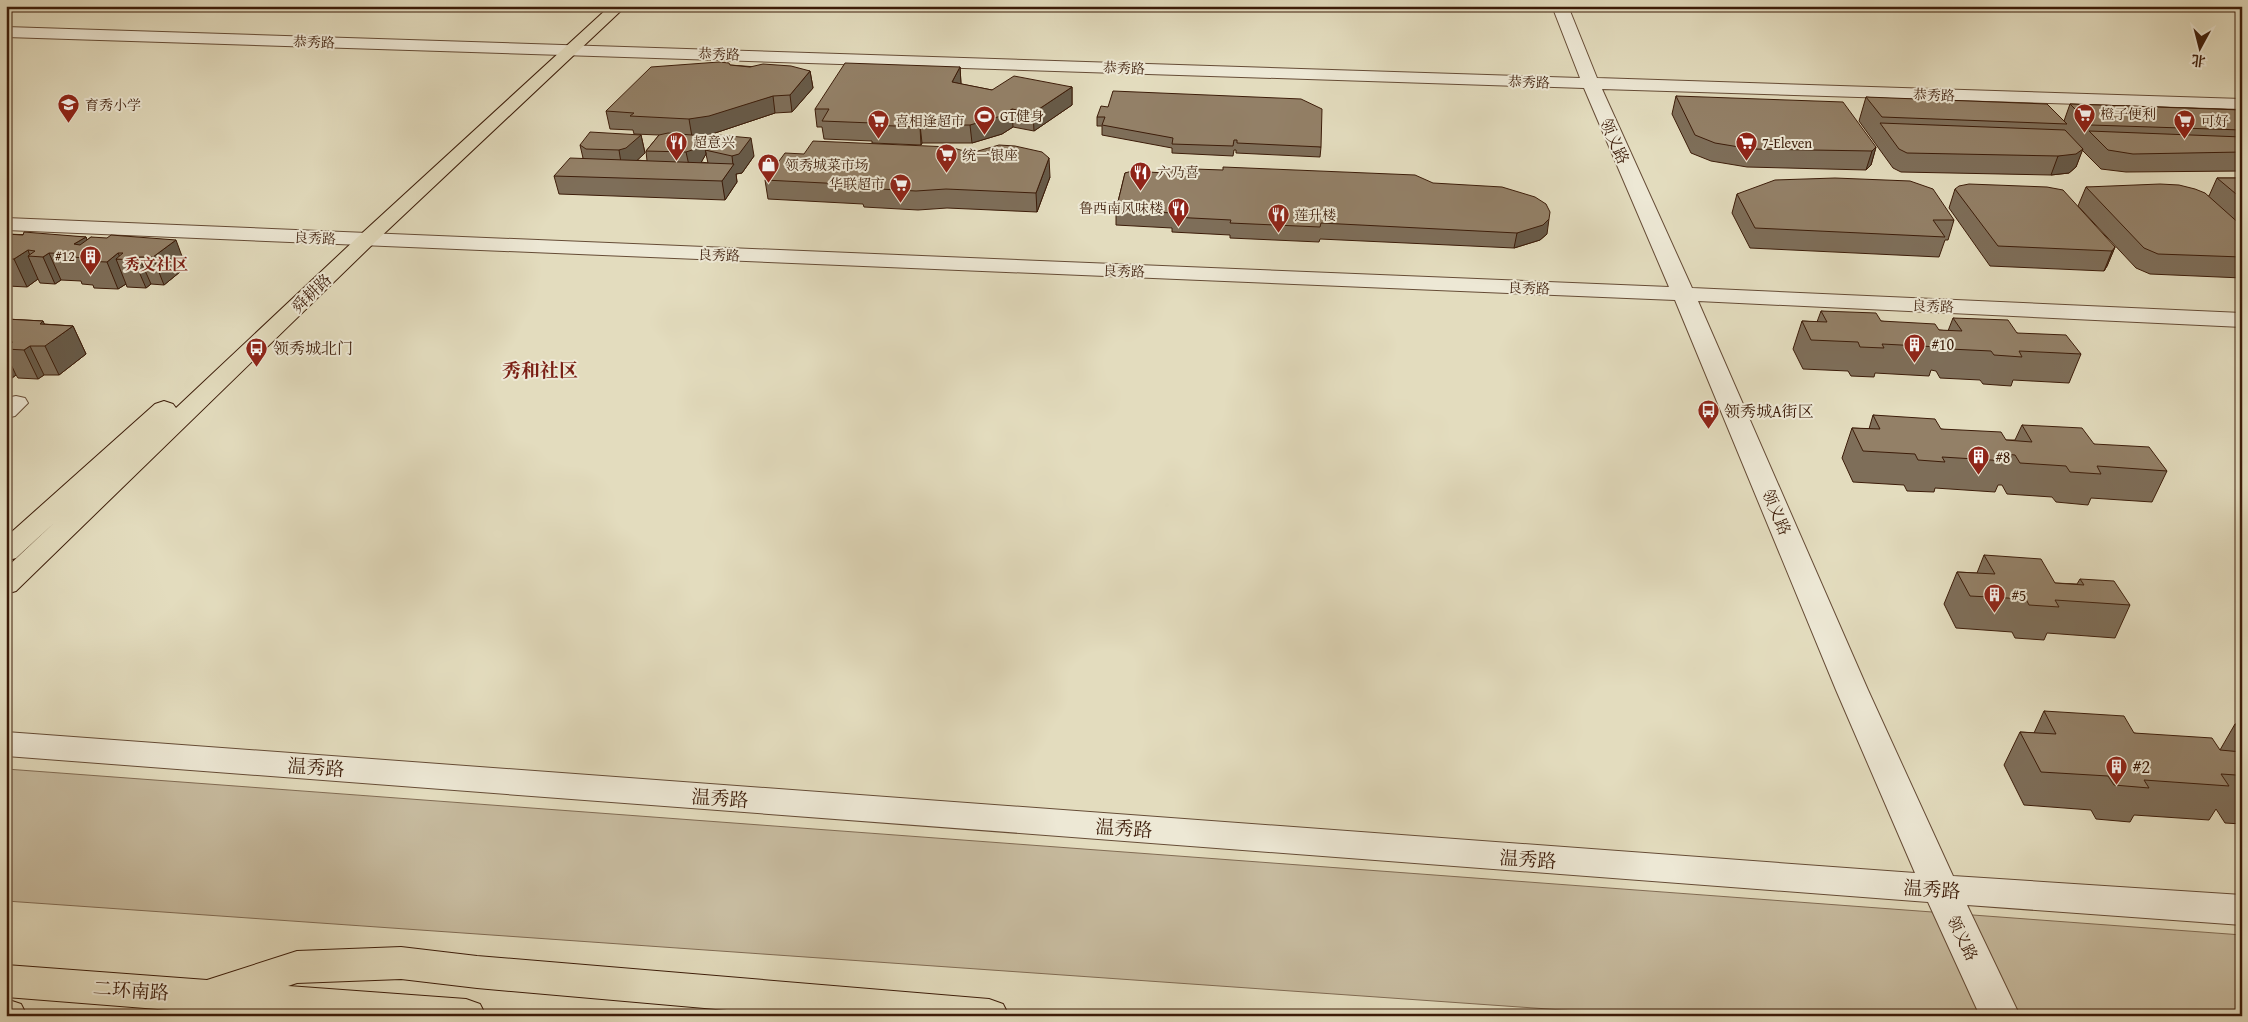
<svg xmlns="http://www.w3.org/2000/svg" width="2248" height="1022" font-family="'Gentium Book Plus','Noto Serif SC',serif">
<rect width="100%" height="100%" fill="#e3dcbe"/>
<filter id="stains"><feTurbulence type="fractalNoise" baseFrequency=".004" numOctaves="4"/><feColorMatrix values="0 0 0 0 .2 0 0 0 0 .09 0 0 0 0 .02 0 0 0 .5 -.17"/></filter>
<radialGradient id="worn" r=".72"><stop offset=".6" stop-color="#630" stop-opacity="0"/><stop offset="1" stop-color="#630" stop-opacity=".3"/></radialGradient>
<polygon fill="#c7bb9f" stroke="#826c54" points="6,769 2242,935 2242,1016 1648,1016 6,901"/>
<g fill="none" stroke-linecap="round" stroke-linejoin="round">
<defs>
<g id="minor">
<polygon points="1552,6 1568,6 1597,78 2242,99 2242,109 1602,89 1692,288 2242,313 2242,327 1698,301 1868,690 1953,876 2242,895 2242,925 1967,905 2020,1016 1980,1016 1928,902 6,756 6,732 1915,873 1836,690 1675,300 6,230 6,218 1669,287 1584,88 6,37 6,27 1580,78"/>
<polygon points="16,396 25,398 28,403 15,416 6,418 6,398"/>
</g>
<polygon id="major" points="610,6 626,6 373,244 16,591 6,594 6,568 55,522 16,558 6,561 6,537 155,404 164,401 173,404 176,408 359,236"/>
<g id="highway">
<polygon points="401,947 477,956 989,999 1003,1004 1009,1016 794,1016 477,988 401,979 297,983 288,986 466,999 480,1004 486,1016 246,1016 6,997 6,965 207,980 297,951"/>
<polygon points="6,999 21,1004 27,1016 6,1016"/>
</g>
</defs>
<use href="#minor" stroke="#664c36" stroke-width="2"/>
<use href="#major" stroke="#3c1c09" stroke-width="2"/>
<use href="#highway" stroke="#3c1c09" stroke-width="2"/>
<use href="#minor" fill="#ede8d5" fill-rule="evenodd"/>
<use href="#major" fill="#e3dcbe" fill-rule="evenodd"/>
<use href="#highway" fill="#e3dcbe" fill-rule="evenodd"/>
</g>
<g fill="#7e6e59" stroke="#3c1c09">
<polygon points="730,65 810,71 813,88 792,112 775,113 712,134 699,136 703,136 706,154 701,162 708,163 705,150 754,156 742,173 736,174 737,182 725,200 559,194 554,176 583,158 580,145 641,135 645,153 637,160 647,161 646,151 659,135 634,134 633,130 610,129 606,111"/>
<polygon points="960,67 961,84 992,90 1072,87 1072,105 1034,131 1013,127 1002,134 972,143 922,143 921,145 872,143 872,141 824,139 822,127 817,127 815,109"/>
<polygon points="1676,96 1876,147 1871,165 1866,170 1747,167 1711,161 1691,153 1672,114"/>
<polygon points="1866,97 2064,121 2070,104 2242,110 2242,171 2126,172 2101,169 2082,150 2076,167 2069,173 2051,175 1901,172 1893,168 1859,121"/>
<polygon points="1108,107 1321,147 1320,157 1236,153 1236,150 1234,150 1233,156 1172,153 1172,148 1102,135 1102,126 1097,126 1097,117"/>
<polygon points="1125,173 1547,234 1540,240 1514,248 1320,239 1319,242 1230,238 1230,235 1172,232 1172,228 1116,225 1116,210"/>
<polygon points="1050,177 1037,212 947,208 918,210 864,207 863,204 768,199 765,180"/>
<polygon points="2217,178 2242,178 2242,278 2150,274 2136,268 2078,206 2086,187 2209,196"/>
<polygon points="1955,189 2115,247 2107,266 2104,271 1990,266 1949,208"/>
<polygon points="1737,194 1954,220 1948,240 1945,240 1939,257 1750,248 1732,213"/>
<polygon points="6,234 86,237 87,240 91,237 186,267 164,285 151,284 146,288 127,287 126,284 118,289 94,288 93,285 82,284 81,281 61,280 55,284 40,283 38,279 27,287 8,286 6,282"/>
<polygon points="1821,311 1881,321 1939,330 1948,331 1953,318 2017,333 2081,354 2069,383 2013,380 2011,386 1983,384 1980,380 1940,378 1936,371 1931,370 1929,376 1875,373 1874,377 1851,376 1848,371 1803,369 1793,349 1802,321 1817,322"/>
<polygon points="6,319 43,321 44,324 73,326 86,354 59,375 44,375 38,379 18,378 16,375 8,381 6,381"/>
<polygon points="1873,415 1941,429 2006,440 2015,440 2022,425 2094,444 2167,471 2152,502 2091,498 2088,505 2056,502 2052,497 2007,494 2002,485 1998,485 1995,492 1935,488 1934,492 1907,491 1904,485 1853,482 1842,458 1852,428 1869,429"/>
<polygon points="1984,555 2055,583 2077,584 2080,579 2130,605 2115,638 2047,633 2044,640 2015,638 2012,632 1956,628 1944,604 1957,572 1977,573"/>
<polygon points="2044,711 2134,733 2220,750 2235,724 2242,725 2242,824 2225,823 2216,809 2209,820 2134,815 2130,822 2096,819 2091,810 2024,805 2004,765 2020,732 2034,733"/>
</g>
<g fill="#675a48" stroke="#3c1c09">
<polygon points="960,67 961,84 952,82"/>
<polygon points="810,71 813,88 792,112 790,95"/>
<polygon points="1072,87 1072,105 1034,131 1033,113"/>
<polygon points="773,96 775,113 712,134 692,137 689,119"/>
<polygon points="1012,109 1013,127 1002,134 972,143 970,125"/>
<polygon points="920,125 922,143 921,145 920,127"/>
<polygon points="641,135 645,153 630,167 622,169 619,150"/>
<polygon points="703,136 706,154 698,168 690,170 686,152"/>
<polygon points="751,138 754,156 742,173 736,174 737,182 725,200 722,181 733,165 732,156"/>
<polygon points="1876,147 1871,165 1866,170 1872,151"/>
<polygon points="2083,149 2076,167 2069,173 2051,175 2058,156"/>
<polygon points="1049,158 1050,177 1037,212 1036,193"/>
<polygon points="1549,219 1547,234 1540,240 1514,248 1517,233"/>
<polygon points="86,237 96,261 74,244"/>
<polygon points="176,240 186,267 164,285 153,257"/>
<polygon points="2115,247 2107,266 2104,271 2112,251"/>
<polygon points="28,250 30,256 28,256 38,279 27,287 14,259"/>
<polygon points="49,253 61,280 55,284 43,257"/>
<polygon points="118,253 121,259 116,259 126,284 118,289 107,262"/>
<polygon points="139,257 151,284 146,288 134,260"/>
<polygon points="43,321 52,341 73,326 86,354 59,375 45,346 40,324"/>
<polygon points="8,342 12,349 6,349 6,343"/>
<polygon points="30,346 44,375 38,379 24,350"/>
<polygon points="6,354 16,375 8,381 6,378"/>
</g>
<g fill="#938067" stroke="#3c1c09">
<polygon points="719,62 729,63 730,65 750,67 763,64 791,66 810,71 790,95 773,96 709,116 689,119 630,116 634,113 606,111 651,67"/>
<polygon points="845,63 960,67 952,82 992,90 1014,76 1072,87 1033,113 1012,109 1001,116 970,125 920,125 920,127 871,125 872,123 822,121 829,109 815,109"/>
<polygon points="1113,91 1301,99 1322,109 1321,147 1237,143 1237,140 1234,140 1233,146 1172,144 1173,138 1102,125 1105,117 1097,117 1101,106 1108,107"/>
<polygon points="1676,96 1843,102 1876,147 1872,151 1751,149 1715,143 1695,135"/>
<polygon points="1866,97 2047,104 2067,124 1882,117"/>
<polygon points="2070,104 2242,110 2242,130 2091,125"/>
<polygon points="1880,123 2065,130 2083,149 2076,154 2058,156 1907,153 1899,149"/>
<polygon points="2089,131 2242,137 2242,152 2133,154 2108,150"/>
<polygon points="590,132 641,135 626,148 619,150 586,149 580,145"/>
<polygon points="668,133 703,136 695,149 686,152 646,151 659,135"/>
<polygon points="718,135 751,138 739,154 732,156 705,150"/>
<polygon points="813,141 950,147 971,153 999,145 1015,146 1042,152 1049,158 1036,193 946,189 916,191 862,188 864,185 765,180 785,153 804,154"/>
<polygon points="570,158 734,164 722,181 554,176"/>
<polygon points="1223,167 1415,175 1433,183 1502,187 1535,197 1546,204 1550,212 1549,219 1543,225 1517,233 1321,223 1320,227 1230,223 1231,220 1172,217 1173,213 1116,210 1125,173 1132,171 1165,173 1166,168 1223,170"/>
<polygon points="1835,178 1910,181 1933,189 1954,220 1933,220 1945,237 1755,228 1737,194 1775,180"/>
<polygon points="2217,178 2242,178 2242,199"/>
<polygon points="1969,184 2047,187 2063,190 2115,247 2112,251 1998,246 1955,189 1959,186"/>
<polygon points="2160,184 2179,185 2195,189 2205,193 2242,226 2242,257 2158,254 2144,248 2086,187"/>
<polygon points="24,232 86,237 74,244 80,245 91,237 107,238 111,235 176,240 153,257 139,257 134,260 116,259 123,253 118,253 107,262 83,261 87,258 70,257 75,254 49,253 43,257 28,256 35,251 28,250 14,259 6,259 6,234 23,235"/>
<polygon points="1821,311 1876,313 1881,321 1935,324 1939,330 1962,331 1953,318 2008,320 2017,333 2066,335 2081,354 2019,351 2022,357 1994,355 1991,351 1950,349 1946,342 1936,341 1939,347 1882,344 1884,348 1860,347 1858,342 1811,340 1802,321 1827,322"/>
<polygon points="6,319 43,321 40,324 73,326 45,346 30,346 24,350 6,349 6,347 13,342 8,342 6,343"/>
<polygon points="1873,415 1935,419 1941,429 2001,432 2006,440 2032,442 2022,425 2082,428 2094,444 2149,447 2167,471 2097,466 2101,474 2070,472 2066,466 2020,463 2015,455 2003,454 2007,461 1942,457 1945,462 1918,460 1915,454 1863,451 1852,428 1880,429"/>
<polygon points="1984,555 2041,559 2055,583 2084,585 2080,579 2114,581 2130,605 2055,600 2059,607 2029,605 2026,599 1970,596 1957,572 1995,574"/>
<polygon points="2044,711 2124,716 2134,733 2212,738 2220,750 2242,752 2242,784 2236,775 2221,774 2229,786 2144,780 2149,788 2114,785 2108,776 2041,772 2020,732 2056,734"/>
<polygon points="2235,724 2242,725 2242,734"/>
</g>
<defs>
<symbol id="school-pin" viewBox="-11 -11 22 30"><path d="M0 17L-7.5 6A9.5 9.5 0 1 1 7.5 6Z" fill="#8f2418" stroke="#ede8d5"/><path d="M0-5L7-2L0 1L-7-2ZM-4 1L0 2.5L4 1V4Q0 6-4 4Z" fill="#fff"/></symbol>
<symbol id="supermarket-pin" viewBox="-11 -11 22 30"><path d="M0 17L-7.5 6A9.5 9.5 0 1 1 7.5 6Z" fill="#8f2418" stroke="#ede8d5"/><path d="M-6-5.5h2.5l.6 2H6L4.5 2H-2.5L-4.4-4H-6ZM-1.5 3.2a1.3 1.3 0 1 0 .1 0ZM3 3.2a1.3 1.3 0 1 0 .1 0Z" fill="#fff"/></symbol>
<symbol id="stadium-pin" viewBox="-11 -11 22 30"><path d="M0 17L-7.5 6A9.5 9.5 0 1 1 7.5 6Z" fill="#8f2418" stroke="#ede8d5"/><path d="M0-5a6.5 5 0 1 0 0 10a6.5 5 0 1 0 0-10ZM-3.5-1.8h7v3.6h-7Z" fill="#fff"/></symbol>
<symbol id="restaurant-pin" viewBox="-11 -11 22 30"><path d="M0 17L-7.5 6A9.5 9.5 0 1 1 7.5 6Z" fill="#8f2418" stroke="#ede8d5"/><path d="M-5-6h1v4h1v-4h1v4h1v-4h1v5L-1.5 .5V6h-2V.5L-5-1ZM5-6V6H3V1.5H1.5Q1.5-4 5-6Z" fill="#fff"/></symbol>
<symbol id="shop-pin" viewBox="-11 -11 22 30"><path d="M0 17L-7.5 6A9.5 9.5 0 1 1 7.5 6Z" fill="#8f2418" stroke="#ede8d5"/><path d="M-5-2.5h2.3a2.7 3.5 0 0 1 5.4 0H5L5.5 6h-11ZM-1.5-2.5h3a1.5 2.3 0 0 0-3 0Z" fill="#fff"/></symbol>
<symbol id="building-pin" viewBox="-11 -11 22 30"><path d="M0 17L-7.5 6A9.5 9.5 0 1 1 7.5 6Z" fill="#8f2418" stroke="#ede8d5"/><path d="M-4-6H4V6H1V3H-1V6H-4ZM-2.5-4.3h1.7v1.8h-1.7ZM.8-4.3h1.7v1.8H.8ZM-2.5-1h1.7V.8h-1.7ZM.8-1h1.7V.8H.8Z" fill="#fff"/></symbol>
<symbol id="bus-pin" viewBox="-11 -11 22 30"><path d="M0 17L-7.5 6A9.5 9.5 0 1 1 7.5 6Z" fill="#8f2418" stroke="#ede8d5"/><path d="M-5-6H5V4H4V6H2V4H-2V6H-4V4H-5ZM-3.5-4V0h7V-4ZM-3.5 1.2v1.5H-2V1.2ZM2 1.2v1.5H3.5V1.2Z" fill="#fff"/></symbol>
</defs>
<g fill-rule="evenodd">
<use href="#school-pin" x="56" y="92" width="25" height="34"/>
<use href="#supermarket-pin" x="2072" y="102" width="25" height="34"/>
<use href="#stadium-pin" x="972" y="104" width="25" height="34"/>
<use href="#supermarket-pin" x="866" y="108" width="25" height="34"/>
<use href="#supermarket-pin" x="2172" y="108" width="25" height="34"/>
<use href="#restaurant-pin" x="664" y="130" width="25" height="34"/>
<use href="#supermarket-pin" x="1734" y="130" width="25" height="34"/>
<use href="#supermarket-pin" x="934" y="142" width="25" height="34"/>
<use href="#shop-pin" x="756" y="152" width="25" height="34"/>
<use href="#restaurant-pin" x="1128" y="160" width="25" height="34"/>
<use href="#supermarket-pin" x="888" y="172" width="25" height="34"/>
<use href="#restaurant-pin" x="1166" y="196" width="25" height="34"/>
<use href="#restaurant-pin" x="1266" y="202" width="25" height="34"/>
<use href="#building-pin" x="78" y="244" width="25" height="34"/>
<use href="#building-pin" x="1902" y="332" width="25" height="34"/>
<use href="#bus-pin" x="244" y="336" width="25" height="34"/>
<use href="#bus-pin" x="1696" y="398" width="25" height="34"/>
<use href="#building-pin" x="1966" y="444" width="25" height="34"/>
<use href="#building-pin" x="1982" y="582" width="25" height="34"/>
<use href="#building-pin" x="2104" y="754" width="25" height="34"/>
</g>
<g text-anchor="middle" stroke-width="4" stroke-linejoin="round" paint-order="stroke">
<g font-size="14" fill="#3c1c09" stroke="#ede8d5">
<text transform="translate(314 42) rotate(2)" y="5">恭秀路</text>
<text transform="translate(719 54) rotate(2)" y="5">恭秀路</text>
<text transform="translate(1124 68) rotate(2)" y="5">恭秀路</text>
<text transform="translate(1529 82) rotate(2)" y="5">恭秀路</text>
<text transform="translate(1934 95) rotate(2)" y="5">恭秀路</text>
<text transform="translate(315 238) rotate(3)" y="5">良秀路</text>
<text transform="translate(719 255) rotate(2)" y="5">良秀路</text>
<text transform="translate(1124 271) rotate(2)" y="5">良秀路</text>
<text transform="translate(1529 288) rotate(2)" y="5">良秀路</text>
<text transform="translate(1933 306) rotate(3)" y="5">良秀路</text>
</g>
<g font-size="14" fill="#3c1c09" stroke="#ede8d5" text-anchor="start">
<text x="85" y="110">育秀小学</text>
<text x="2100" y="119">橙子便利</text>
<text x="1000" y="121">GT健身</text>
<text x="895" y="126">喜相逢超市</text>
<text x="2201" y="126">可好</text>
<text x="693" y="147">超意兴</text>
<text x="1762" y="148">7-Eleven</text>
<text x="962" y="160">统一银座</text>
<text x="785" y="170">领秀城菜市场</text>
<text x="1157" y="177">六乃喜</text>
<text x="885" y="189" text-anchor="end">华联超市</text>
<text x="1163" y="213" text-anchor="end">鲁西南风味楼</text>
<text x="1294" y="220">莲升楼</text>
<text x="75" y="261" text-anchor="end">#12</text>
</g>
<g font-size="16" fill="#3c1c09" stroke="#ede8d5">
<text transform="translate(1615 141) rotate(66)" y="6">领义路</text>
<text transform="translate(311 293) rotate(-44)" y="6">舜耕路</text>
<text transform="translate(1777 512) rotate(67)" y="6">领义路</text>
<text transform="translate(1963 938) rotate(64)" y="6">领义路</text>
</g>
<g font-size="16" font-weight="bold" fill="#7a1f14" stroke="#ede8d5">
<text x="156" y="270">秀文社区</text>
</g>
<g font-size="16" fill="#3c1c09" stroke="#ede8d5" text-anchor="start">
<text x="1931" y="350">#10</text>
<text x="273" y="354">领秀城北门</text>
<text x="1724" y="417">领秀城A街区</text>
<text x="1995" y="463">#8</text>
<text x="2011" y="601">#5</text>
</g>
<g font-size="19" font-weight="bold" fill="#7a1f14" stroke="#ede8d5">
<text x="540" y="377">秀和社区</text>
</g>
<g font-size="19" fill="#3c1c09" stroke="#ede8d5" text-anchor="start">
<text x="2132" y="773">#2</text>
</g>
<g font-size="19" fill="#3c1c09" stroke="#ede8d5">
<text transform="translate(316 767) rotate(4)" y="7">温秀路</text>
<text transform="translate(720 798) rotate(4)" y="7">温秀路</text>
<text transform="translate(1124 828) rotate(4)" y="7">温秀路</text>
<text transform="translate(1528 859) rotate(4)" y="7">温秀路</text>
<text transform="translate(1932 889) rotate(4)" y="7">温秀路</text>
<text transform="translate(131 990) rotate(4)" y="7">二环南路</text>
</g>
</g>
<rect width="2248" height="1022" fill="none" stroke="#e3dcbe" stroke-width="25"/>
<rect x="8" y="8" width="2233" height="1007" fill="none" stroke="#3c1c09" stroke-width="2.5"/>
<rect x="12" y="12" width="2223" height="997" fill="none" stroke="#3c1c09"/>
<g transform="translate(2200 48) rotate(187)" stroke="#ede8d5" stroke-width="4" paint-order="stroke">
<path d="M0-4L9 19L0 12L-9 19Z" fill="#3c1c09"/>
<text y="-8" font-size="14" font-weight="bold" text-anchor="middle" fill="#3c1c09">北</text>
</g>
<rect width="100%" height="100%" filter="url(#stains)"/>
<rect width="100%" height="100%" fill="url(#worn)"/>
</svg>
